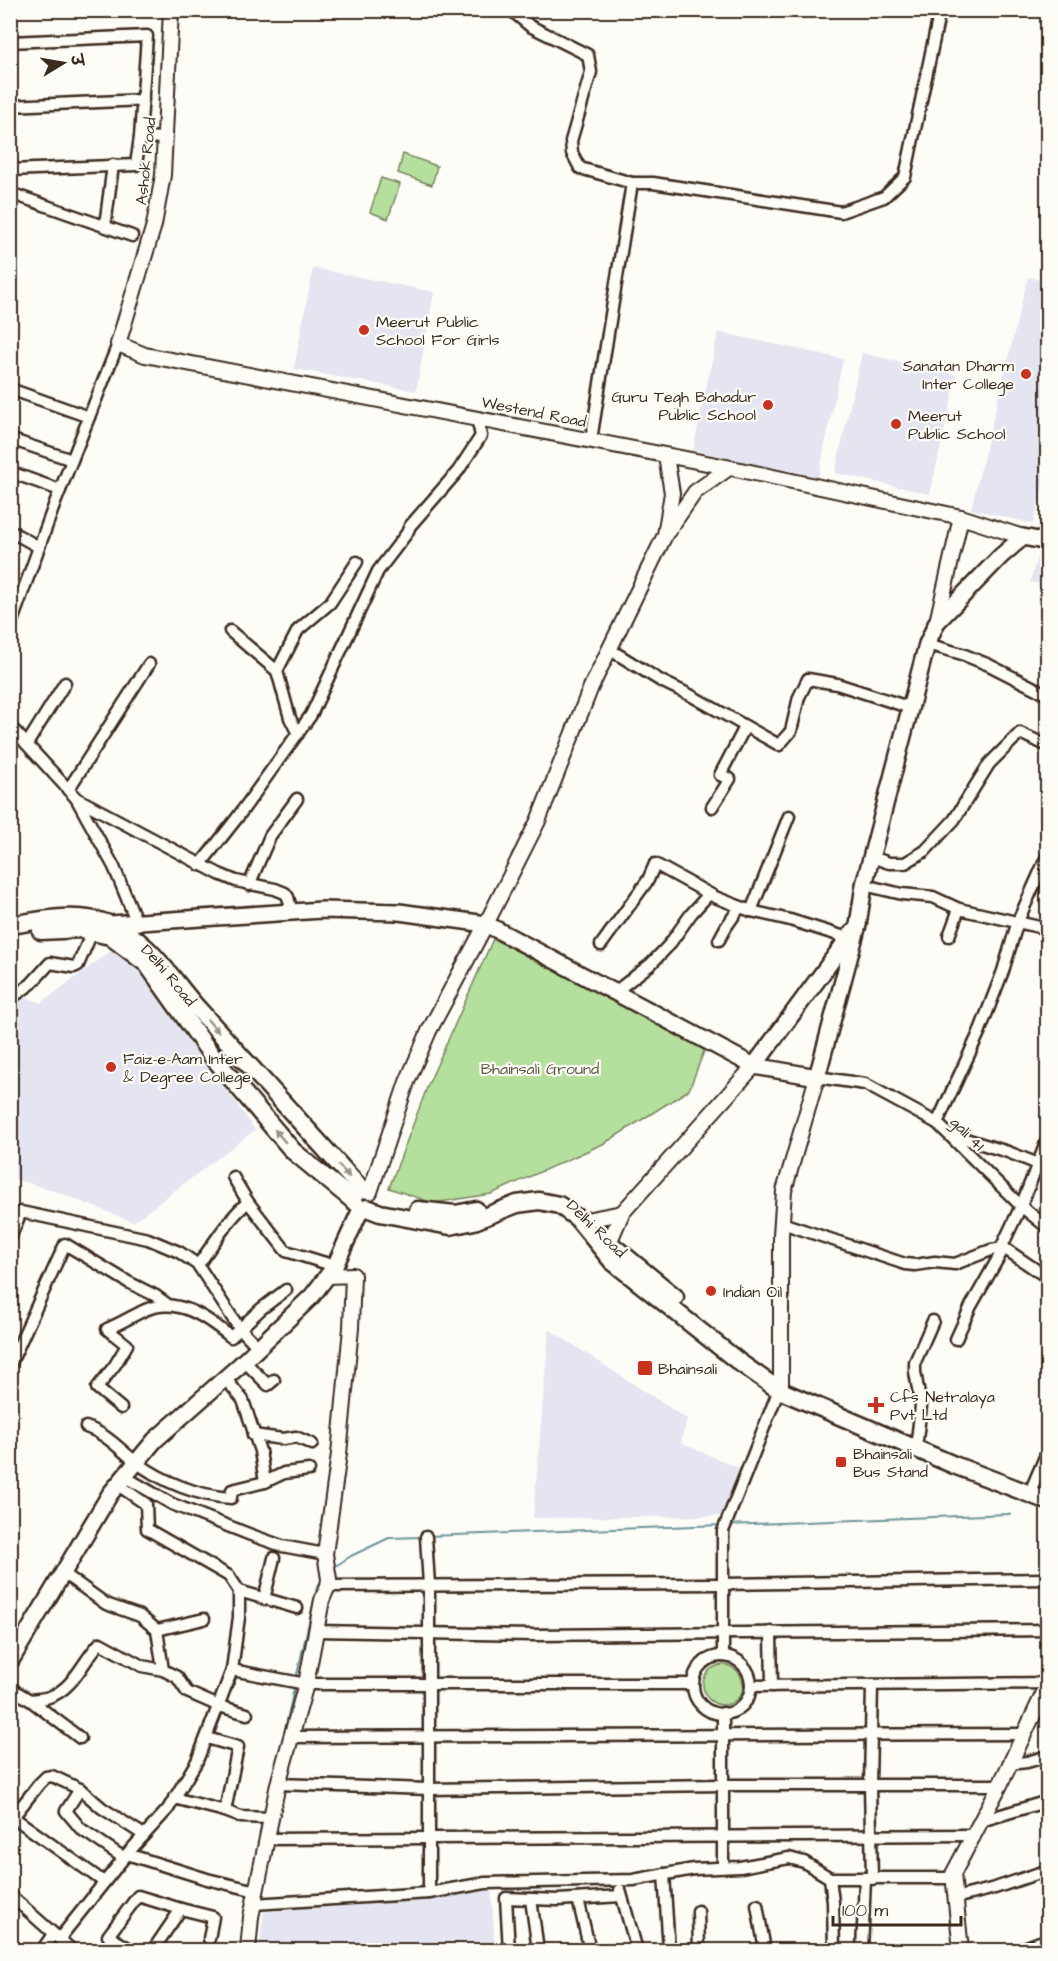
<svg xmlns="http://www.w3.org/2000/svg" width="1058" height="1961" font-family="'Architects Daughter','Playpen Sans Deva',sans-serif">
<rect width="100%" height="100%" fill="#fdfcf7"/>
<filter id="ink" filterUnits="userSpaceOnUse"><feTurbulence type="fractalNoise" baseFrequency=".0167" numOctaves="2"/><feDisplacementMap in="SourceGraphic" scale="12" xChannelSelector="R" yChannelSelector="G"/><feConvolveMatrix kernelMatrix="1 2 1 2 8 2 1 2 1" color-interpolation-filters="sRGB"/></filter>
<g filter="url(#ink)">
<g fill="#e4e5f0">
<polygon points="313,268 434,292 416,391 294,369"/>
<polygon points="1028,277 1048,282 1048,466 1033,524 971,509"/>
<polygon points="718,332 843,359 818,478 693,450"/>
<polygon points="862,353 957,375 930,494 835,473"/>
<polygon points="1040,547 1047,549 1047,585 1030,582"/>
<polygon points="111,951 127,956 158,990 255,1130 133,1222 52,1190 11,1178 10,997 16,992 41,1003"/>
<polygon points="549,1329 687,1419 681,1443 741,1469 723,1516 533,1518"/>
<polygon points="491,1884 495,1950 259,1950 264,1912 433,1898"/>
</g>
<g fill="#b5df9d" stroke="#78845e" stroke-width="1.5">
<polygon points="403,154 437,166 432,185 398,173"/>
<polygon points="381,178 400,184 388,219 370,212"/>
<polygon points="493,939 706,1046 689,1090 605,1143 491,1194 433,1203 389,1188 428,1085"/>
<circle cx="723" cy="1685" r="20"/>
</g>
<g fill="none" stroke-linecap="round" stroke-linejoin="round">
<g stroke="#6e959b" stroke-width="2">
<polyline points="728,1525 1010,1514"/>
<polyline points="428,1536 722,1525"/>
<polyline points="334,1567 351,1556 389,1538 423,1537"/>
<polyline points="296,1679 317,1587 322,1580"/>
<polyline points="278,1761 295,1684"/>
<polyline points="241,1950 244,1919"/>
</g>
<defs>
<g id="minor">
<polyline points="511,10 530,26 588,55 591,72 571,141 572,153 580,168 632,183 591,440"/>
<polyline points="10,42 147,36 140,137 136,165 10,170"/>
<polyline points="10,106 143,100"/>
<polyline points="140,137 165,138"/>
<polyline points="632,183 653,183 841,212 884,197 905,177 940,10"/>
<polyline points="10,193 132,236"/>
<polyline points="105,226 113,165"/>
<polyline points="10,389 89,417"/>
<polyline points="10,439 72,460"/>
<polyline points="10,472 60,490"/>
<polyline points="10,531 39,547"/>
<polyline points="10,627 55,503 118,344"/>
<polyline points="230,631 277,671 290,718 298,734"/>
<polyline points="927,644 962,654 989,665 1048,695"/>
<polyline points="609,649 661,681 690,695 779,745 791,731 799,697 808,679 837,684 911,708"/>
<polyline points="277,671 298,630 330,603 357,562"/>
<polyline points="10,726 76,798 114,867 137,923"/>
<polyline points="27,744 65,683"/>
<polyline points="68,790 149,664"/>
<polyline points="76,798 219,874 236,881 275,889 285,893 288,897 292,912"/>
<polyline points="712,807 730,779 720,775 745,727"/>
<polyline points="872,857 889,863 905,863 925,851 954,820 989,764 1020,733 1048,746"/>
<polyline points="200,865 237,818 311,715 378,571 407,533 410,526 458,471 481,436 477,418"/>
<polyline points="249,885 270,836 297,799"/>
<polyline points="864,885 902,894 933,897 959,909 1048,929"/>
<polyline points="751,911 789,816"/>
<polyline points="949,936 959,909"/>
<polyline points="719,940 726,927 740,907"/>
<polyline points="601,945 648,880 655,864 715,897 751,911 790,920 848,938"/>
<polyline points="615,992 651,964 669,945 691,914 709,894"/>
<polyline points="10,999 31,984 50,963 74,967 78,965 92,932"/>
<polyline points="817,1077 865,1084 937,1123 1021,1206 1048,1228"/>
<polyline points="937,1123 979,1033 1003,971 1018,921 1048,854"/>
<polyline points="949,1134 1008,1152 1048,1168"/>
<polyline points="233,1177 248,1202"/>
<polyline points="782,1223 905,1264 915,1265 935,1262 955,1264 991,1250 1004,1248 1048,1278"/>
<polyline points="10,1238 21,1212 148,1239 179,1252 198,1265 237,1325 258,1347"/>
<path d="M198,1265C214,1243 228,1219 248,1202L286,1251L335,1266"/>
<polyline points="956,1339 971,1306 1004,1248 1003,1244 1021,1206 1048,1138"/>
<polyline points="244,1361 268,1385 274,1380"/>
<polyline points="10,1365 65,1244 128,1282 156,1296 167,1304"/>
<path d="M121,1408L97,1388L115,1365L127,1345L107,1329C120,1324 132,1316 145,1310C178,1296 206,1317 231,1337L261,1309L286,1290"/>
<path d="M86,1427C107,1434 119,1449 136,1462C163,1482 198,1496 231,1498L232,1490L265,1482L260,1451L243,1400L225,1378"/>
<polyline points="253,1435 283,1439 296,1437 312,1444"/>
<polyline points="917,1440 921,1406 915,1372 915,1362 933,1321"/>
<polyline points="125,1477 172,1504 251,1535 282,1546 325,1554"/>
<polyline points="265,1482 284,1473 309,1470"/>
<polyline points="118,1485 146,1504 147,1529 229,1576 239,1591 239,1617 232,1670 306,1684 693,1684"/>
<polyline points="1033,1485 1048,1450"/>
<polyline points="426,1537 429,1585 429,1893"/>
<polyline points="63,1573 106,1604 140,1616 157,1630 163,1670 177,1677 187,1692 219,1706 247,1714"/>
<polyline points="328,1586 723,1584 1048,1579"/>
<polyline points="239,1591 297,1608"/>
<polyline points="264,1599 274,1558"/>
<polyline points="157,1630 204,1619"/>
<polyline points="316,1631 535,1635 1048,1630"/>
<polyline points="771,1632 772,1686"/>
<polyline points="723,1656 723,1531 780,1387"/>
<circle cx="722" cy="1685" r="29"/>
<polyline points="751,1686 1048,1683"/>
<path d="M10,1688L30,1700C36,1699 43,1699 49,1697C74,1689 83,1660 100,1643L142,1666L163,1670"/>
<polyline points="30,1700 80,1738"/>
<polyline points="292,1737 1023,1734"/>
<polyline points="1009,1764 1027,1762 1048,1756"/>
<polyline points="278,1784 428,1789 723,1785 1000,1785"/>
<polyline points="80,1789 66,1811 81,1829 124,1858"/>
<polyline points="174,1798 225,1811 238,1747 207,1738"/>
<polyline points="225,1811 241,1817 271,1818"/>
<polyline points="13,1817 104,1882"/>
<polyline points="10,1821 39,1784 46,1777 52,1776 80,1789 102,1808 144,1835"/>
<polyline points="981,1821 1048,1801"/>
<polyline points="267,1839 973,1835"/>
<polyline points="127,1854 207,1879 256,1891"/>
<polyline points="723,1867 723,1713"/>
<polyline points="664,1874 669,1950"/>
<polyline points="830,1878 833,1902 834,1950"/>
<polyline points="872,1879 870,1785 872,1685"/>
<polyline points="620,1890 637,1950"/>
<polyline points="10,1895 72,1950"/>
<polyline points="955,1898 995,1888 1048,1870"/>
<polyline points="531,1899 538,1950"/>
<polyline points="578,1899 588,1942"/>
<polyline points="254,1904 429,1893 485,1883 633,1880 694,1869 740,1867 789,1858 804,1862 830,1878 953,1878"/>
<polyline points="757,1905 765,1950"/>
<polyline points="181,1909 213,1917 209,1939"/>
<polyline points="698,1911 699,1950"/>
<polyline points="59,1939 127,1854 168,1809 197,1761 232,1670"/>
<polyline points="42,1950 53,1934"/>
<polyline points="132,1950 108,1936 138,1896 181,1909 153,1950"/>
<polyline points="509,1950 506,1898 558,1900 621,1896"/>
<polyline points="862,1950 865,1879"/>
<polyline points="1018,1950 1048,1939"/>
</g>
<g id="tertiary">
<polyline points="171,10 163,175 154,225 118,344 145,355 717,465 961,517 1023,537"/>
<polyline points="668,531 695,492 729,468"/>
<polyline points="937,622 961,517"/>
<polyline points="370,1192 407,1082 429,1031 486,924 538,821 591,687 665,535 672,493 666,456"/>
<polyline points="583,1225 591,1219 622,1213"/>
<polyline points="604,1248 609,1243 622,1213 754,1066"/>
<polyline points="781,1384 781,1235 784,1191 817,1077"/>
<polyline points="248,1950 251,1917 278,1784 306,1684 322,1600 328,1586 329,1579 325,1554 339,1454 351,1328 353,1275 327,1276"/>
<polyline points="961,1950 953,1874 1000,1785 1048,1684"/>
</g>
<g id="secondary">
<polyline points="110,928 110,924 322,910 399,912 486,924 754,1066 817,1077 858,925 864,885 927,644 937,622 1001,556 1023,537 1048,542"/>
<polyline points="754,1066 852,933"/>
<polyline points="10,1662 110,1494 155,1440 239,1366 312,1296 335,1266 361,1209"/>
</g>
<g id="primary">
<path id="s1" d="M10,925C43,920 77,912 109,924C150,939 172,981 200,1011C254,1071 308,1131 362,1190"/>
<polyline points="41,931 81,929 110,936 147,964 213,1057 293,1151 355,1202"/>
<polyline points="367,1208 380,1213 450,1226 474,1221 517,1204 539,1201 559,1205 577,1218 612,1261 739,1362 779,1390 954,1465 1048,1501"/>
<polyline points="418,1210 455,1214 476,1210"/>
<polyline points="602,1234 609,1243 675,1297"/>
</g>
</defs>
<use href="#minor" stroke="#3b2a1e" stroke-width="15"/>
<use href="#tertiary" stroke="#3b2a1e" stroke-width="18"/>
<use href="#secondary" stroke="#3b2a1e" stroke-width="20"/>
<use href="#primary" stroke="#3b2a1e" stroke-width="21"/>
<use href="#minor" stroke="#fdfcf7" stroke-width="10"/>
<use href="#tertiary" stroke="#fdfcf7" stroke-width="14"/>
<use href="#secondary" stroke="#fdfcf7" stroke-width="15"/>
<use href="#primary" stroke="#fdfcf7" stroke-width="16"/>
</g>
<defs><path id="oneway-solid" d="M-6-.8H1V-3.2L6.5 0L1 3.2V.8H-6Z" transform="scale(1.5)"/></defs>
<g fill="#9c938a">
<use href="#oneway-solid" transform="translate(213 1026) rotate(48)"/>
<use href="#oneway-solid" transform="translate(280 1136) rotate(-130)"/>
<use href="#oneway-solid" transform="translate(344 1171) rotate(48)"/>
</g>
</g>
<g fill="#c8321e" stroke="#fdfcf7" stroke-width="2">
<circle cx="364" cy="330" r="6"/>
<circle cx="1026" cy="374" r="6"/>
<circle cx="768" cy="405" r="6"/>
<circle cx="896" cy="424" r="6"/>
<circle cx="111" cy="1067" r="6"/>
<circle cx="711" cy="1291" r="6"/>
<rect x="637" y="1360" width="16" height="16" rx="3"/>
<path d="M873 1396h6v6h6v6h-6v6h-6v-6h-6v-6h6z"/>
<rect x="835" y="1456" width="12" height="12" rx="3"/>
</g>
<g text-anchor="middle" stroke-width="4.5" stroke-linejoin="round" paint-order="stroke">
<g font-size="16" fill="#3b2a1e" stroke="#fdfcf7">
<text transform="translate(145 161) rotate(-84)" y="6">Ashok Road</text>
<text transform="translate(534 411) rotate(11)" y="6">Westend Road</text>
<text dy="6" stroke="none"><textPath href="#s1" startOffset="180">Delhi Road</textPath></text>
<text transform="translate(968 1133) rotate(45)" y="6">gali 41</text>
<text transform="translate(597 1228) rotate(44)" y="6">Delhi Road</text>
</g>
<g font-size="16" fill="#3b2a1e" stroke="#fdfcf7" text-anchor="start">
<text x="376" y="327">Meerut Public<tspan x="376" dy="18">School For Girls</tspan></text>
<text x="1014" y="371" text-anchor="end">Sanatan Dharm<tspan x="1014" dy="18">Inter College</tspan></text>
<text x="756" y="402" text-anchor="end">Guru Tegh Bahadur<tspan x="756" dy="18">Public School</tspan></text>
<text x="908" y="421">Meerut<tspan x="908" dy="18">Public School</tspan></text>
<text x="123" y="1064">Faiz-e-Aam Inter<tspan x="123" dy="18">&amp; Degree College</tspan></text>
<text x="723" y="1297">Indian Oil</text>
<text x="658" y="1374">Bhainsali</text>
<text x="890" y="1402">Cfs Netralaya<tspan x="890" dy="18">Pvt Ltd</tspan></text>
<text x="853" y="1459">Bhainsali<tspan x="853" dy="18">Bus Stand</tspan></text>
</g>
<g font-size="16" fill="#5a573e" stroke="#fdfcf7">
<text x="540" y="1074">Bhainsali Ground</text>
</g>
</g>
<rect width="1058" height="1961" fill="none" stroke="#fdfcf7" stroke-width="36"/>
<rect x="18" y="18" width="1022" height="1925" fill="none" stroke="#3b2a1e" stroke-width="2" filter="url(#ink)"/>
<g transform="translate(63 63) rotate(79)" stroke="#fdfcf7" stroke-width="4.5" paint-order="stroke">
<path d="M0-4.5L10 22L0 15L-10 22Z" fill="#3b2a1e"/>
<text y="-9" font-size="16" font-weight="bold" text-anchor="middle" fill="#3b2a1e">उ</text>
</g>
<path d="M833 1916v9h128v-9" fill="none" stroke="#3b2a1e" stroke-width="3"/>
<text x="842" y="1916" font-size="18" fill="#3b2a1e" stroke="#fdfcf7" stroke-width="4.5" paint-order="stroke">100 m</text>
</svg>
